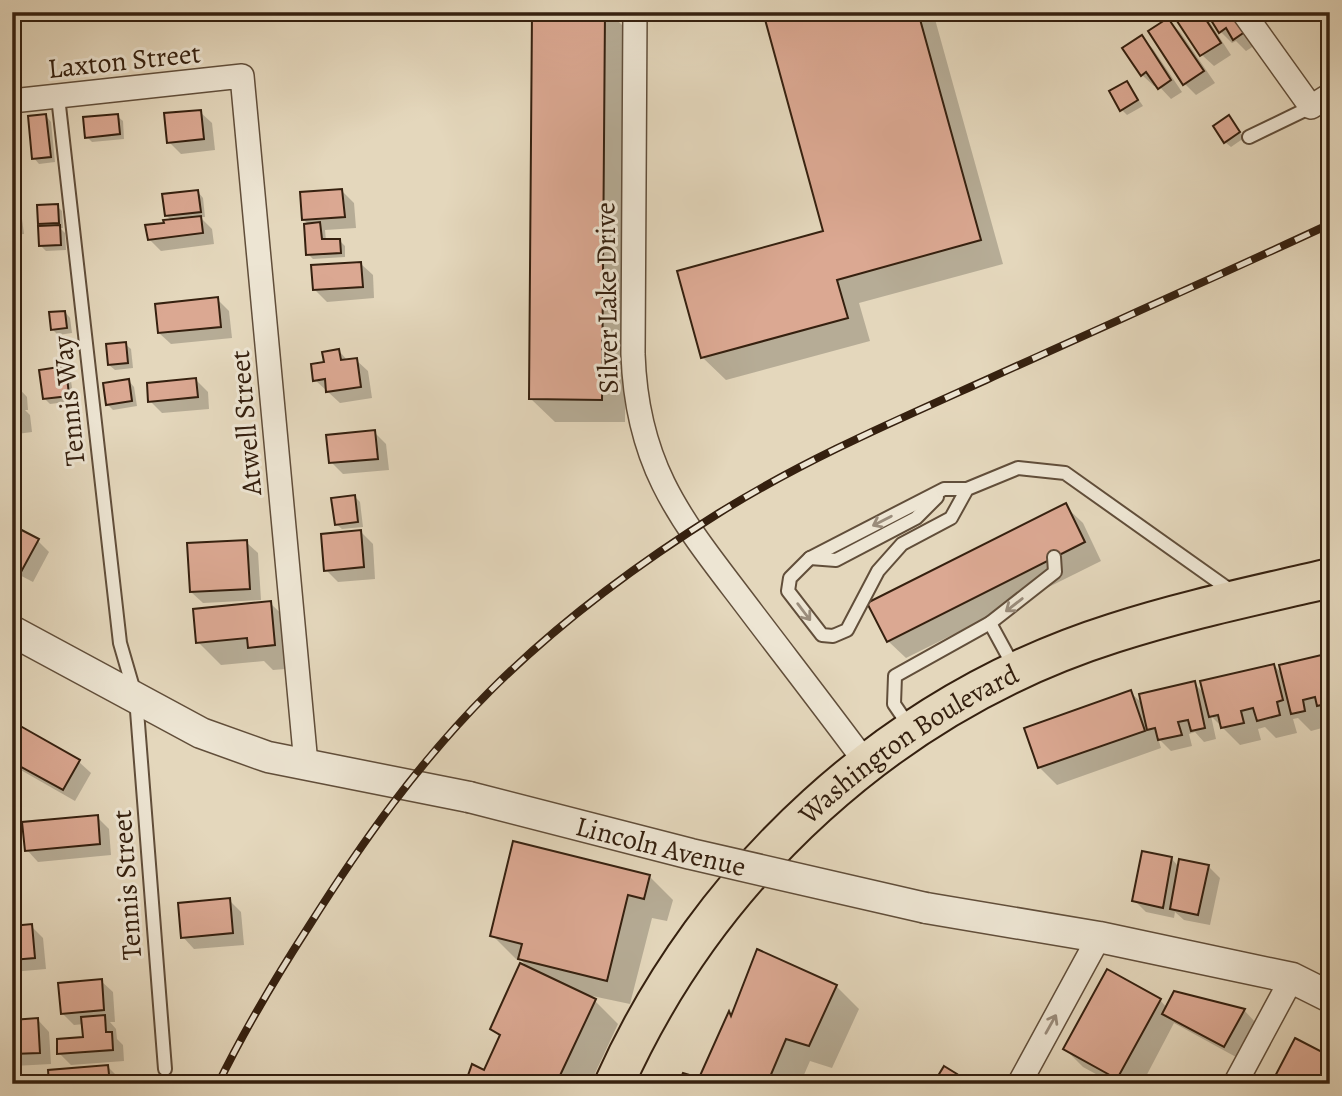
<svg xmlns="http://www.w3.org/2000/svg" width="1342" height="1096" font-family="Alegreya,serif">
<rect width="100%" height="100%" fill="#e4d7bc"/>
<filter id="stains"><feTurbulence type="fractalNoise" baseFrequency=".00286" numOctaves="4"/><feColorMatrix values="0 0 0 0 .2 0 0 0 0 .09 0 0 0 0 .02 0 0 0 .5 -.17"/></filter>
<radialGradient id="worn" r=".72"><stop offset=".6" stop-color="#630" stop-opacity="0"/><stop offset="1" stop-color="#630" stop-opacity=".3"/></radialGradient>
<g fill="#0003">
<polygon points="534,12 609,12 627,30 625,422 555,422 531,399"/>
<polygon points="764,12 933,12 1003,264 859,303 870,341 726,380 702,357 825,232"/>
<polygon points="1180,12 1203,12 1231,55 1214,66 1202,55"/>
<polygon points="1208,12 1260,42 1246,51 1236,41 1232,43 1221,32"/>
<polygon points="1168,20 1180,32 1215,83 1196,95 1185,84"/>
<polygon points="1142,37 1153,49 1182,92 1171,99 1157,84 1154,86 1142,75"/>
<polygon points="1127,83 1143,106 1127,115 1122,110"/>
<polygon points="200,112 212,123 215,150 181,154 169,142"/>
<polygon points="46,116 51,122 55,162 39,164 34,158"/>
<polygon points="117,116 123,121 124,139 92,142 87,137"/>
<polygon points="1229,118 1244,138 1231,147 1225,142"/>
<polygon points="342,191 354,203 356,228 325,230 326,241 339,240 345,246 345,257 313,259 308,254 309,225 303,219"/>
<polygon points="198,192 203,198 205,217 200,217 212,229 214,244 161,251 149,239 172,221 166,215"/>
<polygon points="57,206 62,211 63,228 60,228 65,233 66,250 46,251 41,246 44,228 40,223"/>
<polygon points="12,209 22,219 24,234 12,235"/>
<polygon points="361,264 373,275 374,298 327,302 315,290"/>
<polygon points="12,290 17,325 12,326"/>
<polygon points="217,299 229,311 232,338 171,344 159,333"/>
<polygon points="65,312 70,318 72,333 58,335 52,329"/>
<polygon points="125,344 131,349 133,368 115,370 109,365"/>
<polygon points="339,351 348,361 356,360 368,371 372,398 340,403 315,380"/>
<polygon points="65,368 70,374 74,401 50,404 45,399"/>
<polygon points="196,380 208,392 209,409 162,413 150,401"/>
<polygon points="12,381 27,397 28,410 25,410 30,415 32,432 17,434 18,443 12,444"/>
<polygon points="129,381 134,387 137,406 113,410 107,404"/>
<polygon points="374,432 386,444 389,470 343,474 331,462"/>
<polygon points="355,497 360,502 363,527 342,529 336,524"/>
<polygon points="1065,506 1083,523 1101,561 906,658 888,641"/>
<polygon points="12,527 38,541 49,552 33,582 12,571"/>
<polygon points="361,532 373,544 375,579 338,582 326,570"/>
<polygon points="246,542 258,553 261,600 203,603 191,592"/>
<polygon points="270,603 294,626 298,668 273,670 264,661 221,665 198,642"/>
<polygon points="1330,655 1330,716 1320,718 1322,728 1311,731 1298,718 1293,719 1297,733 1276,738 1265,727 1258,729 1261,740 1240,745 1211,716 1216,739 1204,742 1195,732 1189,734 1192,746 1171,751 1158,738 1161,748 1057,785 1039,767 1130,692 1144,705 1194,683 1205,694 1274,665 1284,676"/>
<polygon points="12,732 79,762 91,773 75,801 12,765"/>
<polygon points="97,817 109,829 111,855 38,862 27,850"/>
<polygon points="1171,858 1179,867 1208,866 1220,878 1210,925 1184,920 1175,912 1174,918 1146,912 1134,900"/>
<polygon points="649,876 673,900 667,921 652,918 630,1004 578,993 594,1000 618,1024 590,1084 467,1084 485,1073 501,1038 492,1029 529,969 521,960 516,959 492,935"/>
<polygon points="229,900 241,912 244,945 194,949 183,937"/>
<polygon points="31,926 43,938 46,969 12,972 12,928"/>
<polygon points="101,981 113,992 115,1022 110,1022 116,1029 117,1039 123,1045 124,1061 71,1065 59,1053 85,1039 84,1024 74,1025 62,1013"/>
<polygon points="836,986 859,1009 832,1068 810,1061 800,1084 680,1084 700,1080 730,1014 732,1017"/>
<polygon points="1160,1000 1167,1008 1244,1010 1255,1022 1236,1057 1174,1023 1142,1084 1114,1084 1083,1067 1065,1049"/>
<polygon points="38,1020 49,1032 51,1064 14,1066 12,1064 12,1022"/>
<polygon points="107,1066 119,1078 119,1084 51,1084"/>
<polygon points="956,1075 964,1084 935,1084"/>
</g>
<g fill="#dba892" stroke="#35200f" stroke-width="2">
<polygon points="532,12 605,12 602,400 529,399"/>
<polygon points="763,12 918,12 981,240 837,280 848,318 701,358 677,271 823,231"/>
<polygon points="1177,12 1201,12 1221,43 1200,56 1173,15"/>
<polygon points="1206,12 1238,12 1249,29 1233,40 1226,28 1219,33"/>
<polygon points="1168,18 1204,71 1183,85 1148,31"/>
<polygon points="1142,35 1171,80 1158,89 1146,72 1141,76 1122,48"/>
<polygon points="1127,81 1138,100 1120,111 1109,91"/>
<polygon points="201,110 204,139 167,143 164,113"/>
<polygon points="46,114 51,157 32,159 28,116"/>
<polygon points="118,114 120,134 85,138 83,117"/>
<polygon points="1229,115 1240,132 1224,143 1213,126"/>
<polygon points="342,189 345,217 302,220 300,192"/>
<polygon points="198,190 201,212 165,216 162,194"/>
<polygon points="58,204 59,223 38,224 37,205"/>
<polygon points="201,216 203,233 148,240 145,225 164,223 163,220"/>
<polygon points="320,222 322,239 340,239 341,253 306,255 304,224"/>
<polygon points="60,225 61,245 39,246 38,226"/>
<polygon points="361,262 363,287 313,290 311,265"/>
<polygon points="218,297 221,327 158,333 155,304"/>
<polygon points="65,311 67,328 51,330 49,312"/>
<polygon points="126,342 128,363 108,365 106,344"/>
<polygon points="339,349 341,360 357,358 361,387 326,392 325,379 313,381 311,364 324,362 322,352"/>
<polygon points="66,366 69,396 43,399 39,370"/>
<polygon points="196,378 198,397 148,402 147,383"/>
<polygon points="129,379 132,401 106,405 103,383"/>
<polygon points="12,384 16,384 17,399 12,399"/>
<polygon points="19,401 21,421 12,422 12,402"/>
<polygon points="375,430 378,459 329,463 326,435"/>
<polygon points="355,495 358,522 335,525 331,498"/>
<polygon points="1066,503 1085,542 887,642 867,603"/>
<polygon points="12,525 39,539 21,572 12,567"/>
<polygon points="361,530 364,567 324,571 321,534"/>
<polygon points="247,540 250,589 190,592 187,543"/>
<polygon points="271,601 275,645 248,648 247,638 196,643 193,609"/>
<polygon points="1330,653 1330,703 1317,706 1315,697 1303,700 1305,711 1291,714 1279,665"/>
<polygon points="1274,664 1283,700 1277,702 1280,715 1257,721 1253,708 1241,711 1244,723 1221,728 1218,715 1209,717 1200,681"/>
<polygon points="1195,681 1205,728 1191,731 1188,720 1178,722 1182,735 1158,740 1155,728 1147,730 1139,694"/>
<polygon points="1131,690 1145,731 1038,768 1024,728"/>
<polygon points="15,723 80,760 63,790 12,762 12,728"/>
<polygon points="98,815 100,844 25,851 22,822"/>
<polygon points="513,841 650,875 644,899 628,895 607,981 518,959 522,944 490,936"/>
<polygon points="1142,851 1172,857 1163,908 1132,901"/>
<polygon points="1179,859 1209,865 1198,915 1170,909"/>
<polygon points="230,898 233,933 181,938 178,903"/>
<polygon points="32,924 35,958 12,960 12,926"/>
<polygon points="757,949 837,985 809,1046 786,1039 767,1084 678,1084 683,1073 699,1078 729,1011 731,1016"/>
<polygon points="520,963 596,999 556,1084 465,1084 472,1064 484,1070 500,1035 490,1029"/>
<polygon points="1107,969 1161,999 1117,1079 1063,1049"/>
<polygon points="102,979 104,1010 61,1014 58,983"/>
<polygon points="1174,991 1245,1009 1224,1047 1162,1014"/>
<polygon points="105,1015 106,1032 112,1032 113,1050 57,1054 57,1039 83,1037 81,1017"/>
<polygon points="38,1018 40,1053 12,1054 12,1020"/>
<polygon points="1295,1038 1330,1056 1330,1084 1276,1084 1272,1082"/>
<polygon points="108,1065 110,1084 49,1084 48,1070"/>
<polygon points="944,1066 957,1074 952,1081 956,1084 933,1084"/>
</g>
<g fill="none" stroke-linecap="round" stroke-linejoin="round">
<defs>
<g id="service">
<polyline points="58,97 120,643 136,698 165,1069"/>
<polyline points="1249,137 1311,107"/>
<polyline points="967,489 951,518 902,544 878,571 847,630 833,636 822,635 788,591 790,578 810,558 944,489 967,489 1018,468 1065,473 1234,593"/>
<polyline points="810,558 836,560 916,518 937,497"/>
<polyline points="990,623 1015,669"/>
<polyline points="911,729 894,704 895,676 990,623 1055,572 1054,557"/>
</g>
<g id="minor">
<path d="M635,12L633,354C637,473 686,525 753,614C791,664 829,713 866,763"/>
<polyline points="1243,12 1311,107 1330,95"/>
<polyline points="12,101 242,76 306,764"/>
<polyline points="1019,1084 1099,937"/>
<polyline points="1235,1084 1292,978"/>
</g>
<g id="tertiary">
<polyline points="12,631 201,733 268,757 469,797"/>
<polyline points="926,908 1099,937 1292,978 1330,997"/>
</g>
<g id="trunk">
<path id="s1" d="M614,1084C709,872 893,703 1114,633C1185,610 1258,595 1330,578"/>
</g>
</defs>
<use href="#service" stroke="#614e3a" stroke-width="16"/>
<use href="#minor" stroke="#614e3a" stroke-width="26"/>
<use href="#tertiary" stroke="#614e3a" stroke-width="33"/>
<use href="#trunk" stroke="#35200f" stroke-width="42"/>
<use href="#service" stroke="#ede5d3" stroke-width="12"/>
<use href="#minor" stroke="#ede5d3" stroke-width="23"/>
<use href="#tertiary" stroke="#ede5d3" stroke-width="30"/>
<use href="#trunk" stroke="#e4d7bc" stroke-width="38"/>
<defs>
<path id="rail" d="M218,1084C245,1029 276,977 309,926C362,842 419,762 490,691C557,624 639,563 719,513C804,460 895,421 986,380C1100,328 1216,277 1330,224"/>
</defs>
<use href="#rail" stroke="#35200f" stroke-width="8"/>
<use href="#rail" stroke="#ede5d3" stroke-width="5" stroke-dasharray="16" stroke-linecap="butt"/>
<defs>
<g id="tertiary-bridge">
<path id="s2" d="M469,797L691,854L926,908"/>
</g>
</defs>
<use href="#tertiary-bridge" stroke="#614e3a" stroke-width="33" stroke-linecap="butt"/>
<use href="#tertiary-bridge" stroke="#ede5d3" stroke-width="30"/>
</g>
<defs><path id="oneway-shaft" d="M-6 0H5M1.5-3L5.5 0L1.5 3" fill="none" stroke-width="1.6" stroke-linecap="round" stroke-linejoin="round" transform="scale(1.75)"/></defs>
<g stroke="#9a8c7b">
<use href="#oneway-shaft" transform="translate(882 521) rotate(153)"/>
<use href="#oneway-shaft" transform="translate(1014 605) rotate(142)"/>
<use href="#oneway-shaft" transform="translate(804 612) rotate(53)"/>
<use href="#oneway-shaft" transform="translate(1051 1024) rotate(-61)"/>
</g>
<g text-anchor="middle" stroke-width="6" stroke-linejoin="round" paint-order="stroke">
<g font-size="28" fill="#35200f" stroke="#ede5d3">
<text transform="translate(124 60) rotate(-6)" y="10">Laxton Street</text>
<text transform="translate(606 298) rotate(-91)" y="10">Silver Lake Drive</text>
<text transform="translate(68 401) rotate(-96)" y="10">Tennis Way</text>
<text transform="translate(245 423) rotate(-95)" y="10">Atwell Street</text>
<text dy="10" stroke="none"><textPath href="#s1" startOffset="458">Washington Boulevard</textPath></text>
<text dy="10" stroke="none"><textPath href="#s2" startOffset="198">Lincoln Avenue</textPath></text>
<text transform="translate(126 885) rotate(-94)" y="10">Tennis Street</text>
</g>
</g>
<rect width="1342" height="1096" fill="none" stroke="#e4d7bc" stroke-width="42"/>
<rect x="14" y="14" width="1314" height="1068" fill="none" stroke="#35200f" stroke-width="3.5"/>
<rect x="21" y="21" width="1300" height="1054" fill="none" stroke="#35200f" stroke-width="2"/>
<rect width="100%" height="100%" filter="url(#stains)"/>
<rect width="100%" height="100%" fill="url(#worn)"/>
</svg>
